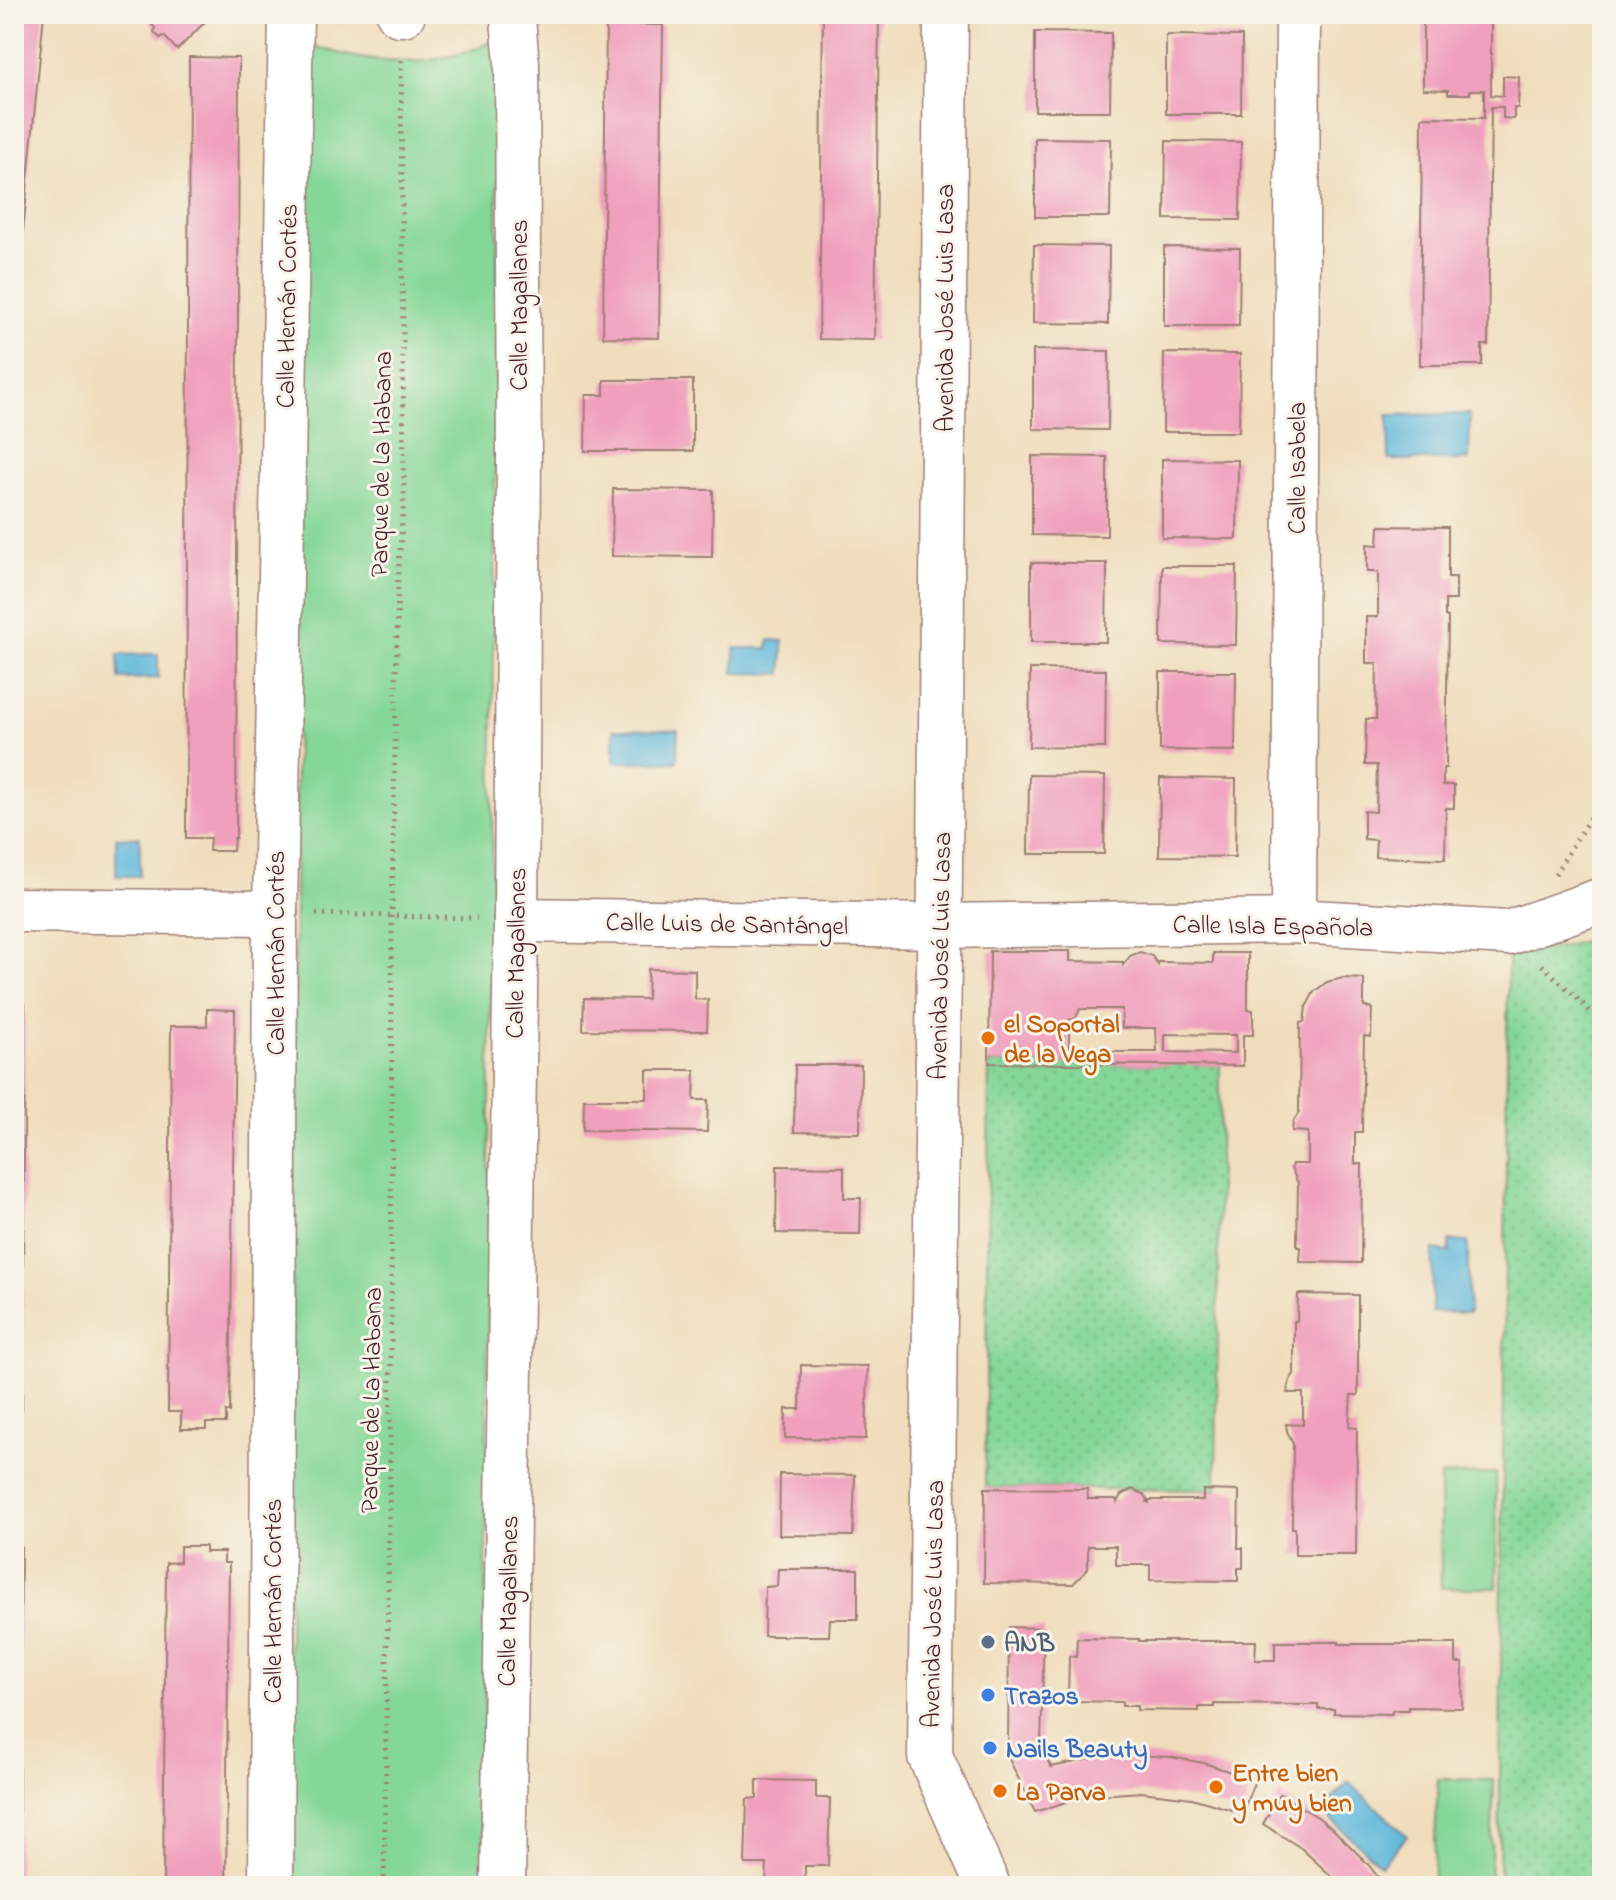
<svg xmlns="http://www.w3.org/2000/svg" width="1616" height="1900" font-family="'Indie Flower',sans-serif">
<defs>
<pattern id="park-dots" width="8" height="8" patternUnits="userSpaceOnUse" patternTransform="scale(2)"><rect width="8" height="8" fill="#85d798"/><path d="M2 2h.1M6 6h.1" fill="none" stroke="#74b883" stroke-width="1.8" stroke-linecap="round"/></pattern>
</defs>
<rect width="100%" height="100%" fill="#f7f3e8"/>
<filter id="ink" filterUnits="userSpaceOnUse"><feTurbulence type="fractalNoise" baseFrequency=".0125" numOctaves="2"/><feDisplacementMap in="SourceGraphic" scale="16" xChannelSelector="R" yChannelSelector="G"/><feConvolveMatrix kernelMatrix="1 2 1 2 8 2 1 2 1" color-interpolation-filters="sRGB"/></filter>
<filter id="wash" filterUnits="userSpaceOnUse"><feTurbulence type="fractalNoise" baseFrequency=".006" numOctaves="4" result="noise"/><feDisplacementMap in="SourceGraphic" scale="32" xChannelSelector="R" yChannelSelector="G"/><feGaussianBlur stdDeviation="1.8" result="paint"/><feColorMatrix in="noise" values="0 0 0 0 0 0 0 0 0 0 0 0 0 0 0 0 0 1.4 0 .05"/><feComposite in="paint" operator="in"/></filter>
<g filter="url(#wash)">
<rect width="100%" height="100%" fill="#f0ddbc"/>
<g fill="url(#park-dots)" stroke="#687b62" stroke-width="2">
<polygon points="1602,936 1602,1886 1499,1886 1508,956 1561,947"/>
<polygon points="989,1063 1220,1065 1216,1490 985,1488"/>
</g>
<g fill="#85d798" stroke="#687b62" stroke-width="2">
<path d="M499,38L483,1886H287L302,42C369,66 434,72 499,38Z"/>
<polygon points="1496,1473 1497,1588 1441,1588 1440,1476"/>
<polygon points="1438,1779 1494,1780 1490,1886 1433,1886"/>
</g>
<g fill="#5eb8dc" stroke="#546c84" stroke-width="2">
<polygon points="1470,414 1469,460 1389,460 1388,415"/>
<polygon points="769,640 783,641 782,674 734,673 735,648 768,648"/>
<polygon points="158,654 158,678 119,679 118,655"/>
<polygon points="614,729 678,730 677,762 614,762"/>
<polygon points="140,837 140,876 116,876 116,838"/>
<polygon points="1449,1241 1468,1242 1469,1313 1432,1312 1433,1250 1450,1252"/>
<polygon points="1349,1782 1407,1836 1381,1865 1321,1811"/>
</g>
<g id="blocks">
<g fill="#f09fbd" fill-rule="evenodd">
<polygon points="14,14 44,14 16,304 14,304"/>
<polygon points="142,14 213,14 177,50 164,36 160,38 154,32 155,28"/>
<polygon points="823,14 879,14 875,340 819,339"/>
<polygon points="1423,14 1491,14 1491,95 1503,96 1503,76 1519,77 1518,108 1514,108 1514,119 1503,118 1503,107 1491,107 1488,345 1482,345 1482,365 1420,365 1422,117 1484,118 1484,90 1470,90 1470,94 1448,94 1448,90 1423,89"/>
<polygon points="606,24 663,25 659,338 603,337"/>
<polygon points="1035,32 1111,33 1110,111 1035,111"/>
<polygon points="1166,35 1242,36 1241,114 1166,114"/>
<polygon points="189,57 239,58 236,838 234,838 233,851 209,851 210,838 186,838"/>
<polygon points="1035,138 1111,139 1110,217 1035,217"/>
<polygon points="1166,141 1241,142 1240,220 1165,219"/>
<polygon points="1034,245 1109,246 1108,324 1033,323"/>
<polygon points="1164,247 1240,248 1239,326 1164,326"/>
<polygon points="1033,350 1109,351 1108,430 1033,429"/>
<polygon points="1164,353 1240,354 1239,432 1163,432"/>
<polygon points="604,380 693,380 693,451 585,451 586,395 604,395"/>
<polygon points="1032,456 1107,457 1107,536 1032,535"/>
<polygon points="1162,459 1238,460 1237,539 1162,538"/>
<polygon points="613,489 713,490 712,557 612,556"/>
<polygon points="1379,526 1448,527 1448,577 1456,577 1456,600 1445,600 1445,616 1448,617 1446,768 1443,768 1443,785 1454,785 1454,808 1446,808 1445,859 1375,857 1376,840 1364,839 1364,811 1376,812 1377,765 1365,765 1366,719 1376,719 1377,663 1366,663 1366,617 1378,617 1378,572 1367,572 1367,544 1378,545"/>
<polygon points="1031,563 1107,563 1106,642 1031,642"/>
<polygon points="1162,566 1237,566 1236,645 1161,644"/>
<polygon points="1030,669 1106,670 1105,748 1029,747"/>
<polygon points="1160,672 1236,672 1235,751 1160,750"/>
<polygon points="1029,775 1105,776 1104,854 1028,854"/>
<polygon points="1160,778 1236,779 1235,857 1159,856"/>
<path d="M990,951H1070V961L1123,962V965L1130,956L1140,952L1152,956L1158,965V962L1213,963V953H1248V1010H1253V1035H1243V1066L989,1063ZM1080,1009H1122V1028H1156L1157,1052H1069V1020L1076,1018ZM1165,1034L1236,1035V1053L1165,1052Z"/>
<polygon points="648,969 695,970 695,999 708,1000 707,1031 583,1030 584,998 647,999"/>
<polygon points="1343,978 1364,979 1364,1007 1372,1008 1371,1037 1364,1036 1362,1132 1355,1132 1355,1164 1362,1164 1361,1263 1300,1262 1301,1247 1297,1247 1298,1183 1291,1168 1292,1164 1308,1164 1308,1132 1292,1131 1293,1122 1299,1112 1300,1023 1304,1022 1306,1007 1314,992 1327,982"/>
<polygon points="14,1004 25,1004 22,1411 14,1411"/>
<polygon points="207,1009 235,1010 230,1412 226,1412 226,1423 206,1423 206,1429 181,1429 181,1412 168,1412 171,1026 207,1026"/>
<polygon points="795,1065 861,1065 860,1133 794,1132"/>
<polygon points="647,1070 695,1070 694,1100 708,1100 707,1132 583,1130 584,1099 647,1099"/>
<polygon points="777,1166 844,1167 844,1198 861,1198 860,1234 776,1233"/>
<polygon points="1298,1294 1358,1295 1358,1395 1351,1395 1349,1427 1357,1428 1356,1555 1295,1555 1295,1528 1292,1528 1293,1444 1287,1431 1286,1424 1303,1425 1303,1393 1287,1393 1290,1380 1294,1374 1294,1321 1297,1321"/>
<polygon points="801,1365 868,1366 866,1439 785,1438 786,1409 800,1409"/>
<polygon points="780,1474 855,1475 853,1536 779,1535"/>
<polygon points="985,1488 1087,1489 1088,1499 1116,1499 1117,1502 1121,1495 1132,1489 1144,1494 1148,1500 1147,1502 1149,1503 1149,1500 1203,1500 1203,1490 1239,1491 1238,1548 1243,1548 1243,1568 1238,1568 1238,1581 1150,1580 1150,1565 1116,1565 1116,1546 1088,1546 1088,1569 1073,1584 984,1583"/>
<polygon points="180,1546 205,1546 205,1552 224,1552 224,1563 229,1563 226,1886 163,1886 166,1563 180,1562"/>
<polygon points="14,1547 21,1547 18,1886 14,1886"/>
<polygon points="778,1569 858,1569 858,1619 830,1619 829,1636 764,1636 765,1587 777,1586"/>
<polygon points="1009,1627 1044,1628 1041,1747 1051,1767 1099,1757 1137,1755 1170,1757 1204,1763 1255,1780 1242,1813 1192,1798 1141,1792 1099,1795 1075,1799 1035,1812 1010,1761 1008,1752"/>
<polygon points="1077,1638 1139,1639 1139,1641 1256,1641 1255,1660 1275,1660 1275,1642 1339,1642 1339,1644 1456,1644 1456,1663 1463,1663 1462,1708 1408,1707 1408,1710 1392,1710 1392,1714 1334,1713 1334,1709 1318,1709 1318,1705 1214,1704 1214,1707 1199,1707 1199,1711 1137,1710 1137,1706 1122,1706 1122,1702 1068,1701 1069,1656 1076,1657"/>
<polygon points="757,1780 816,1781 816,1798 830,1798 828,1866 805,1866 805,1881 766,1881 767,1864 745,1864 747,1799 757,1798"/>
<polygon points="1280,1794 1319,1818 1334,1830 1367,1863 1385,1886 1342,1886 1301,1848 1263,1824"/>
</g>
</g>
</g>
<g filter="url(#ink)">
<use href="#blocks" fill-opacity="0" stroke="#9d7e74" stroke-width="2"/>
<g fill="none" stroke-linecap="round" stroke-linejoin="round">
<defs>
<g id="minor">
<polyline points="399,14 403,14"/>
<polyline points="946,14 940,873 930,1756 988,1886"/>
<polyline points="14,910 275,913"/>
<polyline points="516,920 939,926 1294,921 1508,933 1602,900"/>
<polyline points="1294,921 1298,14"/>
<polyline points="271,1886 275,913 291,14"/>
<polyline points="503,1886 516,920 519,455 517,64 513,19 514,14"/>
</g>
</defs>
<use href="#minor" stroke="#9d7e74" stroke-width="47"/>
<g stroke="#9d7e74" stroke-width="5" stroke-dasharray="2 6" stroke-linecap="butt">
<polyline points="1555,874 1602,798"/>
<polyline points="316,914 477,918"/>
<polyline points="1542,965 1602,1022"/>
<polyline points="384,1886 391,1366 392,914 398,577 404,498 401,55"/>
</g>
<use href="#minor" stroke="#fff" stroke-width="44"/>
</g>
</g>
<g fill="#e8710a" stroke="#f7f3e8" stroke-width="3">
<circle cx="988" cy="1038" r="8"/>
<circle cx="1216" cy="1787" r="8"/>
<circle cx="1000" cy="1791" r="8"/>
</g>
<circle fill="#5c6f8a" stroke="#f7f3e8" stroke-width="3" cx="988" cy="1642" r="8"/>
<g fill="#3f7fe0" stroke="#f7f3e8" stroke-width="3">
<circle cx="988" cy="1695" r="8"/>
<circle cx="990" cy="1748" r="8"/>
</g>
<g text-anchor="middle" stroke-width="6" stroke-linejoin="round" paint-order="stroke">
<g font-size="26" fill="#4a1f2b" stroke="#f7f3e8">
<text transform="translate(518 305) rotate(-90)" y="9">Calle Magallanes</text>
<text transform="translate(286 306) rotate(-89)" y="9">Calle Hernán Cortés</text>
<text transform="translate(944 308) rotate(-90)" y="9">Avenida José Luis Lasa</text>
<text transform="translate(380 464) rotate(-89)" y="9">Parque de La Habana</text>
<text transform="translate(1296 468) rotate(-90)" y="9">Calle Isabela</text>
<text transform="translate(727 923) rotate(1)" y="9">Calle Luis de Santángel</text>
<text transform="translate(1273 925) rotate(1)" y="9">Calle Isla Española</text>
<text transform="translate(275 953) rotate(-90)" y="9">Calle Hernán Cortés</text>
<text transform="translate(515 953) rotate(-89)" y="9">Calle Magallanes</text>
<text transform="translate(939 956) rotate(-89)" y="9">Avenida José Luis Lasa</text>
<text transform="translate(370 1400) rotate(-89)" y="9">Parque de La Habana</text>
<text transform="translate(272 1601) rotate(-90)" y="9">Calle Hernán Cortés</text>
<text transform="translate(507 1601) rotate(-89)" y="9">Calle Magallanes</text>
<text transform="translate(932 1604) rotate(-89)" y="9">Avenida José Luis Lasa</text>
</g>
<g font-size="26" font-weight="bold" fill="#c56008" stroke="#f7f3e8" text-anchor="start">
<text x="1004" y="1032">el Soportal<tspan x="1004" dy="30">de la Vega</tspan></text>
<text x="1232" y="1781">Entre bien<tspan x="1232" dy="30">y muy bien</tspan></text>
<text x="1016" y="1800">La Parva</text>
</g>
<g font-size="26" font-weight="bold" fill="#4e5e75" stroke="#f7f3e8" text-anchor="start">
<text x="1004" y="1651">ANB</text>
</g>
<g font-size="26" font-weight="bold" fill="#366cbe" stroke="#f7f3e8" text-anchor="start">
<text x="1004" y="1704">Trazos</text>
<text x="1006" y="1757">Nails Beauty</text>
</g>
</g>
<rect width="1616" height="1900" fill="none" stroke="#f7f3e8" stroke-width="48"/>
</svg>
